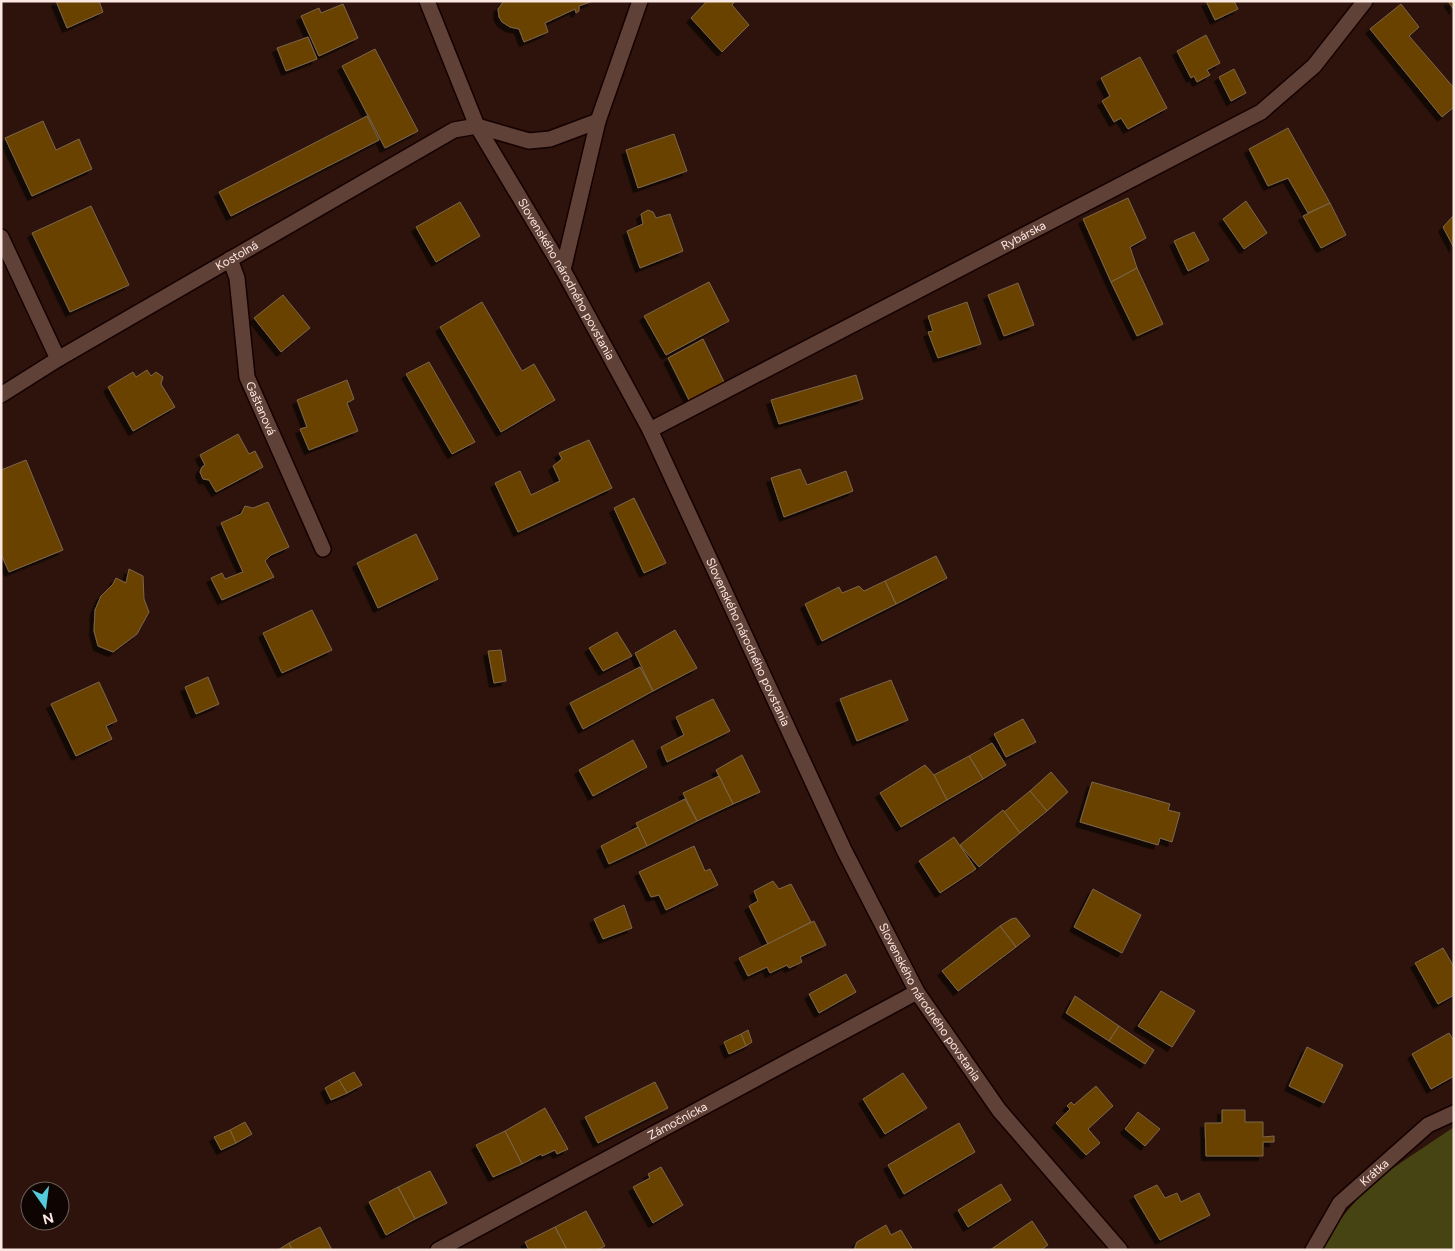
<svg xmlns="http://www.w3.org/2000/svg" width="1455" height="1251" font-family="Figtree,sans-serif">
<defs>
<filter id="shadow"><feDropShadow dx="-4.5" dy="4.5" stdDeviation="0" flood-color="#0009"/></filter>
</defs>
<rect width="100%" height="100%" fill="#2d130b"/>
<polygon fill="#474414" points="1454,1127 1454,1250 1314,1250 1372,1182"/>
<g fill="#6b4302" stroke="#7b664c" filter="url(#shadow)">
<polygon points="56,1 99,1 103,12 67,28"/>
<polygon points="504,1 593,1 579,6 579,11 576,13 575,9 545,23 548,32 524,42 519,29 510,27 502,22 499,17 498,9"/>
<polygon points="707,1 735,1 732,5 749,25 722,52 691,18"/>
<polygon points="1206,1 1234,1 1238,9 1215,20"/>
<polygon points="1448,1 1454,1 1454,10"/>
<polygon points="343,4 358,38 319,56 301,16 319,8 321,13"/>
<polygon points="1401,4 1419,27 1409,36 1454,88 1454,107 1442,117 1370,29"/>
<polygon points="1206,35 1220,63 1207,70 1210,75 1197,82 1194,76 1191,78 1177,51"/>
<polygon points="308,37 317,59 286,71 277,48"/>
<polygon points="375,49 418,131 385,148 342,66"/>
<polygon points="1140,57 1167,108 1128,129 1121,118 1114,122 1102,101 1110,96 1101,78"/>
<polygon points="1234,69 1246,93 1231,101 1219,77"/>
<polygon points="367,116 379,140 231,216 219,192"/>
<polygon points="43,121 56,150 79,139 92,169 32,196 5,138"/>
<polygon points="1288,128 1330,203 1308,213 1288,178 1268,186 1249,149"/>
<polygon points="674,134 687,171 638,188 626,150"/>
<polygon points="1128,198 1146,238 1130,247 1137,268 1111,282 1083,219"/>
<polygon points="1246,201 1267,233 1244,249 1223,219"/>
<polygon points="460,202 480,236 436,262 416,227"/>
<polygon points="1330,203 1346,235 1321,248 1303,216"/>
<polygon points="91,206 129,285 70,312 32,233"/>
<polygon points="648,210 653,212 656,218 670,214 683,251 640,268 627,231 643,224 641,214"/>
<polygon points="1454,215 1454,248 1443,227"/>
<polygon points="1194,232 1209,260 1188,271 1174,241"/>
<polygon points="1137,268 1163,324 1137,336 1111,282"/>
<polygon points="709,282 729,321 666,355 644,316"/>
<polygon points="1018,283 1034,325 1004,336 988,295"/>
<polygon points="283,295 310,328 281,352 254,318"/>
<polygon points="482,302 522,371 534,364 555,400 501,432 440,327"/>
<polygon points="967,302 981,344 938,358 928,332 933,331 928,316"/>
<polygon points="703,339 725,384 690,402 668,358"/>
<polygon points="429,362 475,442 452,454 406,374"/>
<polygon points="147,370 151,376 156,372 163,377 161,384 175,407 133,431 108,387 133,372 136,377"/>
<polygon points="856,375 863,399 779,424 771,400"/>
<polygon points="347,380 354,399 347,403 358,431 309,450 300,429 307,427 297,400"/>
<polygon points="238,434 249,454 255,451 263,467 216,492 209,480 203,479 200,472 202,467 205,465 200,455"/>
<polygon points="589,440 612,488 518,532 495,483 520,471 531,495 560,481 553,466 562,459 559,453"/>
<polygon points="26,460 63,550 9,572 1,554 1,470"/>
<polygon points="800,469 807,485 846,471 853,491 784,517 771,478"/>
<polygon points="634,498 666,563 644,573 614,508"/>
<polygon points="268,502 289,547 271,555 265,561 274,577 222,600 211,578 222,573 225,579 243,572 221,523 241,514 245,506 253,508"/>
<polygon points="416,534 438,579 378,608 357,563"/>
<polygon points="936,556 947,578 896,604 885,581"/>
<polygon points="129,569 143,576 144,599 149,612 137,634 113,652 98,646 94,631 95,610 101,596 113,584 116,578 126,583"/>
<polygon points="885,581 896,604 822,641 805,604 839,587 842,593 859,586 864,591"/>
<polygon points="312,610 332,650 282,673 263,633"/>
<polygon points="675,630 697,668 653,691 635,653"/>
<polygon points="617,632 632,656 603,671 589,648"/>
<polygon points="501,650 506,681 494,683 488,651"/>
<polygon points="640,667 653,691 583,729 570,703"/>
<polygon points="208,677 219,704 196,714 185,687"/>
<polygon points="891,680 908,720 857,741 840,699"/>
<polygon points="99,682 117,721 106,726 112,739 76,756 51,704"/>
<polygon points="713,699 730,731 667,762 661,747 684,735 676,717"/>
<polygon points="1023,719 1036,742 1006,757 994,734"/>
<polygon points="633,740 647,767 593,796 579,770"/>
<polygon points="992,743 1006,765 983,779 969,756"/>
<polygon points="742,755 760,792 733,804 716,770"/>
<polygon points="969,756 983,779 947,800 934,775"/>
<polygon points="925,765 934,775 947,800 901,827 880,793"/>
<polygon points="1051,772 1068,792 1047,811 1030,791"/>
<polygon points="719,776 733,804 697,821 683,793"/>
<polygon points="1092,782 1170,804 1168,810 1180,813 1172,842 1160,838 1158,845 1080,822"/>
<polygon points="1030,791 1047,811 1020,833 1004,812"/>
<polygon points="685,799 697,821 647,846 636,823"/>
<polygon points="1003,810 1020,833 979,867 960,845"/>
<polygon points="638,827 647,846 609,864 601,846"/>
<polygon points="954,837 976,869 940,893 919,861"/>
<polygon points="694,846 705,871 710,869 718,885 666,910 659,895 651,897 639,872"/>
<polygon points="773,881 779,889 791,884 811,922 768,944 749,906 758,901 754,891"/>
<polygon points="1093,889 1141,915 1122,953 1074,927"/>
<polygon points="624,905 632,928 603,939 594,919"/>
<polygon points="1016,918 1030,936 1016,947 1000,926 1011,919"/>
<polygon points="814,921 826,945 800,957 802,962 789,968 787,965 770,973 767,967 748,976 739,958"/>
<polygon points="1000,926 1016,947 958,991 942,971"/>
<polygon points="1443,948 1454,967 1454,995 1438,1004 1415,963"/>
<polygon points="846,974 856,992 819,1013 809,994"/>
<polygon points="1161,991 1195,1011 1172,1047 1138,1026"/>
<polygon points="1075,996 1119,1026 1109,1041 1066,1013"/>
<polygon points="1119,1026 1154,1050 1145,1064 1109,1041"/>
<polygon points="748,1030 752,1042 746,1046 741,1034"/>
<polygon points="1449,1033 1454,1041 1454,1076 1431,1089 1412,1054"/>
<polygon points="741,1034 746,1046 729,1054 724,1042"/>
<polygon points="1307,1047 1343,1065 1324,1103 1289,1086"/>
<polygon points="354,1072 362,1085 347,1093 339,1080"/>
<polygon points="903,1073 927,1108 885,1134 863,1099"/>
<polygon points="339,1080 347,1093 331,1100 325,1088"/>
<polygon points="655,1082 668,1108 598,1143 585,1117"/>
<polygon points="1096,1086 1113,1106 1088,1129 1100,1143 1086,1155 1056,1123 1070,1109 1067,1106 1071,1102 1074,1105"/>
<polygon points="545,1108 568,1149 557,1154 555,1150 542,1156 541,1154 522,1164 505,1131"/>
<polygon points="1222,1110 1245,1110 1245,1122 1263,1122 1263,1137 1274,1136 1274,1142 1263,1142 1263,1156 1206,1156 1205,1123 1222,1123"/>
<polygon points="1138,1112 1160,1129 1145,1146 1125,1129"/>
<polygon points="245,1122 252,1134 236,1143 230,1130"/>
<polygon points="959,1123 975,1152 904,1194 888,1165"/>
<polygon points="230,1130 236,1143 221,1150 214,1137"/>
<polygon points="505,1131 522,1164 493,1177 476,1145"/>
<polygon points="661,1167 683,1205 653,1223 633,1187 650,1178 648,1174"/>
<polygon points="430,1171 447,1203 415,1219 398,1187"/>
<polygon points="1001,1184 1011,1200 968,1227 958,1210"/>
<polygon points="1157,1185 1165,1198 1177,1193 1181,1202 1199,1193 1210,1215 1160,1240 1134,1196"/>
<polygon points="398,1187 415,1219 386,1235 369,1202"/>
<polygon points="586,1211 605,1246 597,1250 567,1250 555,1227"/>
<polygon points="1032,1221 1048,1245 1041,1250 990,1250"/>
<polygon points="886,1225 891,1235 901,1230 913,1250 854,1250 857,1242"/>
<polygon points="320,1227 332,1250 292,1250 289,1243"/>
<polygon points="555,1227 567,1250 529,1250 525,1242"/>
<polygon points="289,1243 292,1250 278,1250"/>
</g>
<g fill="none" stroke-linecap="round" stroke-linejoin="round">
<defs>
<g id="minor">
<path id="s1" d="M427,1L477,126L563,270L650,430L844,850L917,992L999,1110L1120,1250"/>
<polyline points="1,237 58,359"/>
<path id="s2" d="M230,259L237,278L247,377L323,549"/>
<polyline points="563,270 598,121"/>
<path id="s3" d="M1,395L58,359L454,130L477,126L529,141L550,139L598,121L640,1"/>
<path id="s4" d="M650,430L1261,112L1314,66L1365,1"/>
<path id="s5" d="M438,1250L917,992"/>
<path id="s6" d="M1313,1250L1340,1203L1428,1125L1454,1113"/>
</g>
</defs>
<use href="#minor" stroke="#140100" stroke-width="18"/>
<use href="#minor" stroke="#604138" stroke-width="15"/>
</g>
<g text-anchor="middle" stroke-width="4" stroke-linejoin="round" paint-order="stroke">
<g font-size="12" fill="#fde9e3" stroke="#0e0402">
<text dy="4" stroke="none"><textPath href="#s4" startOffset="421">Rybárska</textPath></text>
<text dy="4" stroke="none"><textPath href="#s3" startOffset="274">Kostolná</textPath></text>
<text dy="4" stroke="none"><textPath href="#s1" startOffset="312">Slovenského národného povstania</textPath></text>
<text dy="4" stroke="none"><textPath href="#s2" startOffset="154">Gaštanová</textPath></text>
<text dy="4" stroke="none"><textPath href="#s1" startOffset="718">Slovenského národného povstania</textPath></text>
<text dy="4" stroke="none"><textPath href="#s1" startOffset="1122">Slovenského národného povstania</textPath></text>
<text dy="4" stroke="none"><textPath href="#s5" startOffset="272">Zámočnícka</textPath></text>
<text dy="4" stroke="none"><textPath href="#s6" startOffset="100">Krátka</textPath></text>
</g>
</g>
<rect width="1455" height="1251" fill="none" stroke="#fde9e3" stroke-width="5"/>
<g transform="translate(45 1206) rotate(166)"><circle r="24" fill="#0e0402" stroke="#6e605c"/>
<path d="M0-4L9 19L0 12L-9 19Z" fill="#53cbdb"/>
<text y="-8" font-size="14" font-weight="bold" text-anchor="middle" fill="#fde9e3">N</text>
</g>
</svg>
